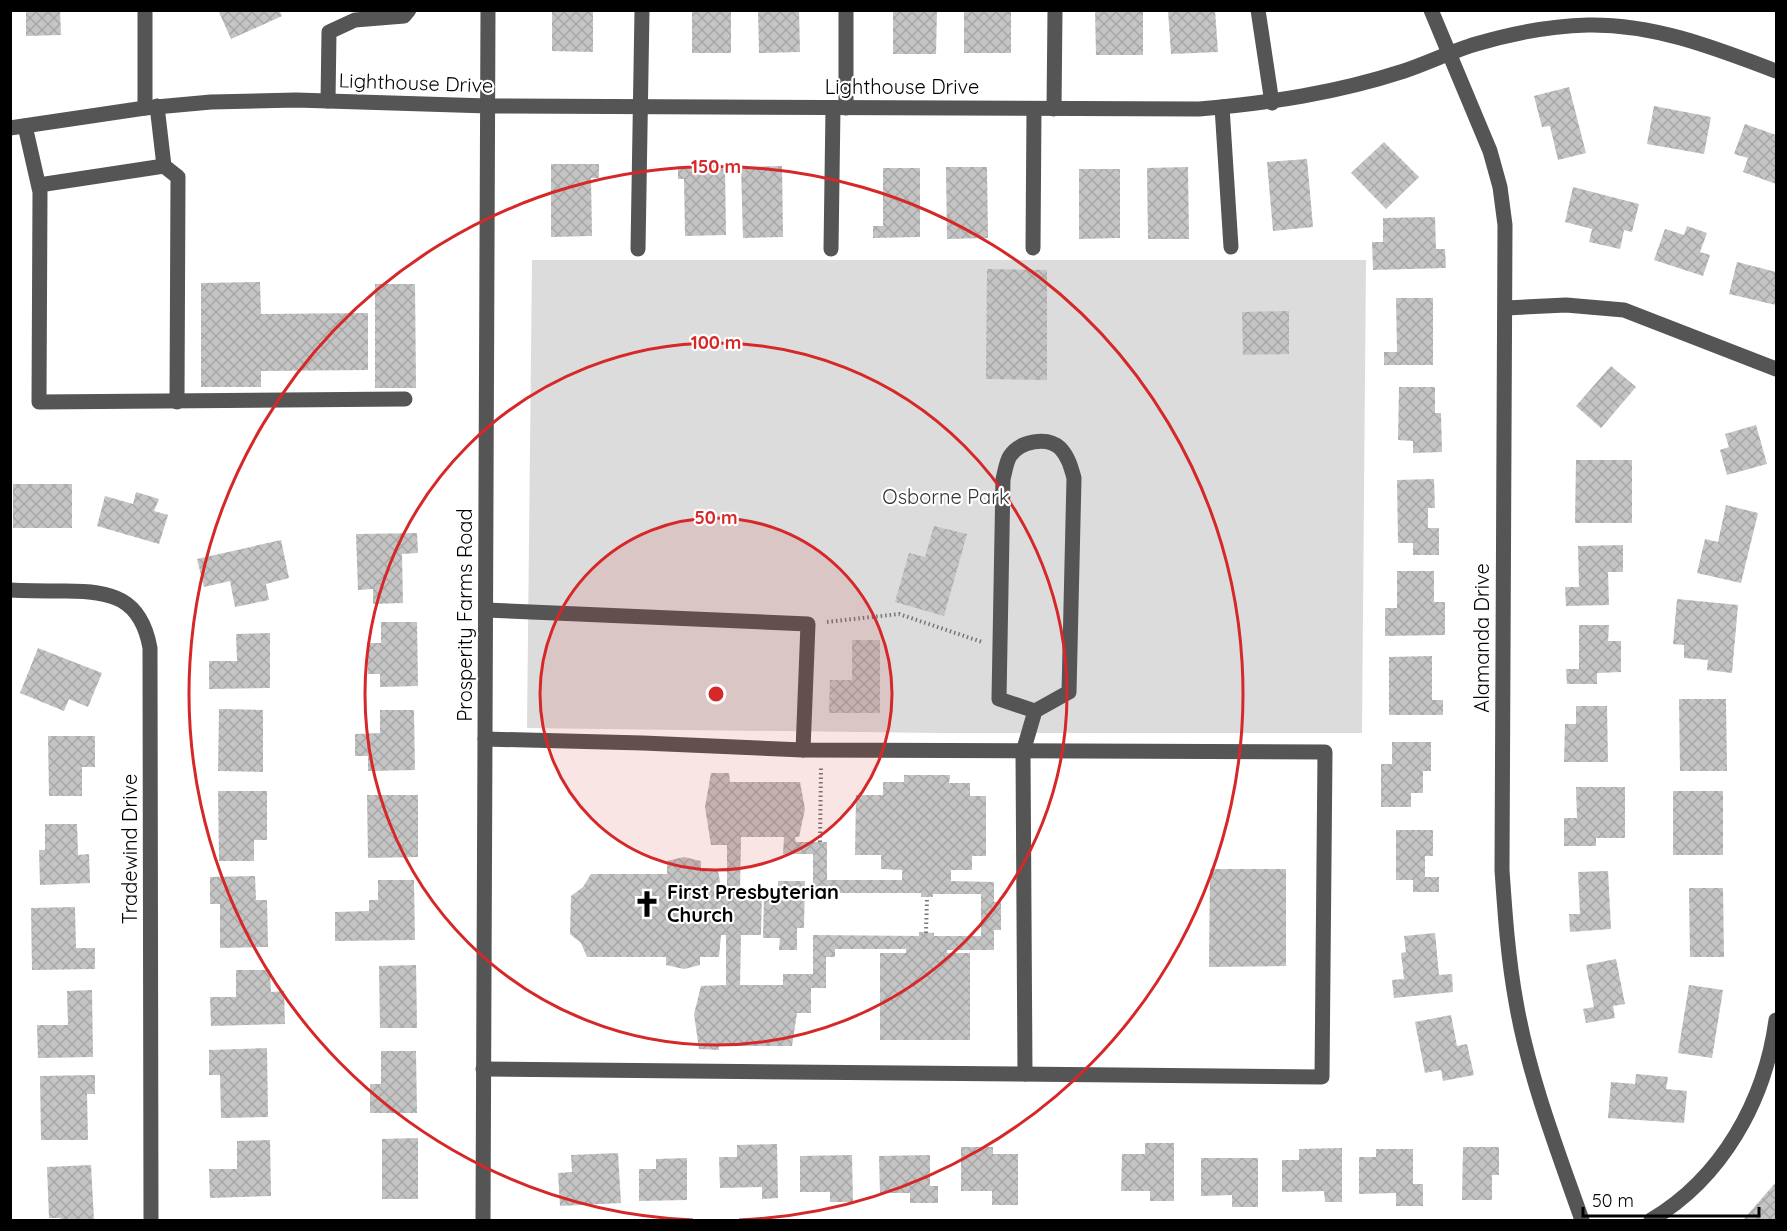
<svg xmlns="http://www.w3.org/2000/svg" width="1787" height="1231" font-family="Quicksand,sans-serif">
<defs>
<pattern id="building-cross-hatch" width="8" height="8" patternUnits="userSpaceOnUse" patternTransform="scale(1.5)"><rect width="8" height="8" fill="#c4c4c4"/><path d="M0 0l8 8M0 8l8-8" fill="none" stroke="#a7a7a7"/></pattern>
</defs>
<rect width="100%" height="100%" fill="#fff"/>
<polygon fill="#dcdcdc" points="532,260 1366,260 1362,733 939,733 527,728"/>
<g fill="url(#building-cross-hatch)" fill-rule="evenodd">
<polygon points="26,10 60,10 61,35 26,36"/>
<polygon points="218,10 279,10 282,16 231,39"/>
<polygon points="552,10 593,10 593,52 552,51"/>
<rect x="692" y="10" width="39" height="43"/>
<polygon points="758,10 799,10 800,52 759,53"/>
<polygon points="893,10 937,10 936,54 893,54"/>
<rect x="964" y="10" width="47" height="43"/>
<polygon points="1095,10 1143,10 1143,55 1096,55"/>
<polygon points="1168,10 1215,10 1218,52 1171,54"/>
<polygon points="1569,87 1586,153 1558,160 1550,126 1542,127 1534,96"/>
<polygon points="1654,106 1711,117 1704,154 1647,144"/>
<polygon points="1745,124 1776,135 1776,184 1743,172 1748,158 1734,154"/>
<polygon points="1384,142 1419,177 1386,209 1351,173"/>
<polygon points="1307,159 1313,227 1273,231 1267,162"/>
<polygon points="551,164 599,164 599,178 591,178 592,236 551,237"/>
<polygon points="725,166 726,235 685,236 684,179 678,179 678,167"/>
<polygon points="782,166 783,237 743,238 741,167"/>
<polygon points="946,167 987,167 988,238 947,239"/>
<polygon points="1188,167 1189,239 1148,239 1147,168"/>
<polygon points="883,168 920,168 920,237 873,238 873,226 883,226"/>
<polygon points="1079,169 1120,169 1120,238 1079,239"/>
<polygon points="1573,187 1639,204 1632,232 1624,230 1620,249 1589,242 1592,229 1565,222"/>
<polygon points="1435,217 1436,249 1445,249 1446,268 1373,270 1372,242 1383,242 1383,218"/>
<polygon points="1687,226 1707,233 1700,252 1710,255 1703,276 1654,260 1665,229 1684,235"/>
<polygon points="1737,262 1776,272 1776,305 1729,294"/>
<polygon points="987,269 1047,270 1047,380 986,379"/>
<polygon points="260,282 261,314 368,313 368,370 261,371 261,387 201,387 201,283"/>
<polygon points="375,284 415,284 416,388 375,388"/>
<polygon points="1396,298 1433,298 1433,365 1384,365 1384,352 1397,352"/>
<polygon points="1289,311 1289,354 1243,355 1242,312"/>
<polygon points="1611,366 1636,387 1601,428 1576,406"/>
<polygon points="1399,387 1435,387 1435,413 1441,413 1442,452 1413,453 1413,441 1398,440"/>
<polygon points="1756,425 1767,464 1727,475 1720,450 1729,447 1725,434"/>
<polygon points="1576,460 1632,460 1632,523 1575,523"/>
<polygon points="1434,479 1435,508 1428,508 1428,528 1439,528 1439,555 1413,555 1413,543 1398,543 1397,480"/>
<rect x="13" y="484" width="59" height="44"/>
<polygon points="136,492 159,499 154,511 168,515 159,544 97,526 105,496 133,504"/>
<polygon points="1726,505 1758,513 1741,583 1697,573 1705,539 1718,542"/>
<polygon points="934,526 967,534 944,616 895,602 909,553 925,557"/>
<polygon points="417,533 418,553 402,554 403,603 373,604 373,589 358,590 356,534"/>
<polygon points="281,540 289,578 266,584 269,600 235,607 230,581 204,587 197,559"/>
<polygon points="1623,545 1623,572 1608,572 1609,605 1566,606 1565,587 1579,587 1578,546"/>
<polygon points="1397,571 1434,571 1434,602 1445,602 1445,635 1385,636 1385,608 1397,608"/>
<polygon points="1677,599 1738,605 1732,673 1707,670 1708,660 1684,658 1684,645 1673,644"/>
<polygon points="381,622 417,622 418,686 380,687 380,674 368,674 367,643 381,643"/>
<polygon points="1579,625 1609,625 1608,641 1621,641 1621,672 1597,673 1597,684 1567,684 1566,669 1579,669"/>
<polygon points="270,633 270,688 209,689 209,661 237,661 236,634"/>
<polygon points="852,640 880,640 880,713 829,713 830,680 852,680"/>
<polygon points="38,648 102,673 88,707 69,699 64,711 20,693"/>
<polygon points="1432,656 1432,700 1443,700 1443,715 1389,715 1389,657"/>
<polygon points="1679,699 1726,699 1727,771 1680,771"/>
<polygon points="1576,706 1607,706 1608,762 1564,762 1565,724 1576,724"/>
<polygon points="219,709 263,710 263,772 218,771"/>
<polygon points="380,710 414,710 415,770 368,771 368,756 355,756 355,734 380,733"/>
<polygon points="48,736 95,736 95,767 82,767 82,796 49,796"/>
<polygon points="1392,742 1431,742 1431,771 1423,771 1423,793 1411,793 1411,807 1381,807 1381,764 1392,764"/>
<path d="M711,773H729L730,782H800L805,809L799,837H795L796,842H827V880H902V870L881,869V855H855L856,795H883V782H904V775H950L949,783H970V796H986V856H972V870H951V881L994,882V902H1001V930H994V950H947V953H970V1040H880V953H906V949H835V957H826V988H811V1013H797L792,1046H719V1050L699,1049L694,1014L701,986L726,985V935H721L719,957H700V965L684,969L666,965V957H587L581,943L570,934L571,896L583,887L591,874H667V861L684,857L701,861V871H718L722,892H727V845H711L705,807ZM741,837H784L783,854H813V893H921V897H933V894H981V936H934V933L919,932V936L813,935V974H783V985H740L741,935H761L762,892H740Z"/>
<polygon points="1576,787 1625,787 1625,838 1596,838 1596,846 1564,846 1564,818 1577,818"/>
<polygon points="218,791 267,791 267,840 254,840 254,861 219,861"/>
<rect x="1673" y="791" width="50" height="64"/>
<polygon points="367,795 418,795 418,857 368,858"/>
<polygon points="45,824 77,824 78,855 89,854 90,883 40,885 39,850 45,850"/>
<polygon points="1396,830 1433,830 1433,856 1425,856 1425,877 1439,877 1439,892 1413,892 1413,880 1396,880"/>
<polygon points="1210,869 1286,869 1286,966 1209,967"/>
<polygon points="1608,871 1611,929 1570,932 1569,914 1580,914 1578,872"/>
<polygon points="255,876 256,900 267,900 268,947 220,948 220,904 210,904 210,877"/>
<polygon points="378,880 414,880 415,940 335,941 335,912 369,911 369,900 378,900"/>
<polygon points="778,881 805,881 804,928 797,928 797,950 779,950 780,938 763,938 764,895 778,895"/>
<polygon points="1689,888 1723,888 1724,957 1690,957"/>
<polygon points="75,907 76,948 95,948 95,969 32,970 31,908"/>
<polygon points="1435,933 1439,975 1452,974 1453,992 1394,998 1392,980 1404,979 1401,953 1406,952 1404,936"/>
<polygon points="1616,959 1625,1004 1613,1006 1615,1018 1586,1023 1583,1009 1594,1007 1586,965"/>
<polygon points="416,965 417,1028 380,1028 379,966"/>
<polygon points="236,970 270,970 271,992 284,991 285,1024 211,1026 210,997 236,997"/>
<polygon points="1689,985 1723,990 1712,1058 1678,1053"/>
<polygon points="92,990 93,1057 38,1058 37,1025 68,1025 67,991"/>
<polygon points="1451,1015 1457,1046 1467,1044 1474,1075 1443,1081 1441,1070 1425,1073 1415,1022"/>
<polygon points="267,1048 268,1117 221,1118 220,1075 209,1075 209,1050"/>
<polygon points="381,1051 416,1051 417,1113 370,1113 370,1084 381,1084"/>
<polygon points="1636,1074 1668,1077 1666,1089 1687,1091 1684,1123 1608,1118 1611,1082 1635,1084"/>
<polygon points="95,1075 95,1094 87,1094 88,1140 41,1140 40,1076"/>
<polygon points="418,1138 418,1199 382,1199 382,1139"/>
<polygon points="270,1140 271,1196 210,1198 209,1169 237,1169 237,1141"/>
<polygon points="1145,1143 1174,1143 1174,1201 1150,1201 1150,1191 1121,1191 1122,1154 1145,1154"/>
<polygon points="777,1144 778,1198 762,1199 762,1187 720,1188 719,1157 737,1157 737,1145"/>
<polygon points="961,1147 993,1147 993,1154 1018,1154 1018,1205 992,1205 992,1191 961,1191"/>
<polygon points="1463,1147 1499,1147 1499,1175 1492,1175 1492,1200 1462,1200"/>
<polygon points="1342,1148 1342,1202 1325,1202 1324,1191 1282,1192 1282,1160 1299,1160 1299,1149"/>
<polygon points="1376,1149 1413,1149 1413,1184 1423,1184 1423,1206 1396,1206 1396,1193 1359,1194 1359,1157 1376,1157"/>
<polygon points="618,1153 621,1203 560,1206 558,1173 572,1172 571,1155"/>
<polygon points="852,1155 853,1202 830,1202 830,1192 800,1192 800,1156"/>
<polygon points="930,1155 930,1186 938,1186 938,1203 910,1203 910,1193 880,1193 879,1156"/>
<polygon points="687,1158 687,1200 639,1201 639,1169 656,1169 656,1159"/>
<polygon points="1201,1158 1258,1158 1258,1207 1232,1207 1232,1195 1201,1196"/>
<polygon points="91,1165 94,1220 61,1220 61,1218 49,1218 47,1167"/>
<polygon points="1776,1182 1776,1220 1743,1220"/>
</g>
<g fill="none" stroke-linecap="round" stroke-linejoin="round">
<g stroke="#777" stroke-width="4" stroke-dasharray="1.5 3" stroke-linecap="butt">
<polyline points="827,622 899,614 982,642"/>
<polyline points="820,842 821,767"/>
<polyline points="926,933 927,897"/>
</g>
<g stroke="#555" stroke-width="15">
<polyline points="1258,10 1272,103"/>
<path d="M1431,10L1490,151L1500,187L1505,225L1502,870C1505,914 1508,958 1516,1002C1529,1077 1557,1149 1582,1220"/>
<polyline points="328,101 329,32 355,20 404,16 409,10"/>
<polyline points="157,106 164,166 178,177 177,402"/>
<polyline points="1222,107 1231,247"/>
<polyline points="145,108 145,10"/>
<polyline points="846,108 846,10"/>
<polyline points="1054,109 1055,10"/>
<polyline points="25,126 40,192 39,402 405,399"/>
<path d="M10,128L145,108L211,102L296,100L488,106L1199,109C1270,103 1336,93 1404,71C1428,63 1452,51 1476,44C1513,33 1550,26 1588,25C1655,24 1715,48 1776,71"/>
<polyline points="39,185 164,166"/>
<polyline points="1033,248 1034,109"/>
<polyline points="638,249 642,10"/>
<polyline points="831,249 833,108"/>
<polyline points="1506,308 1566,305 1624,310 1776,369"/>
<path d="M10,590C29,591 48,591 66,591C112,591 141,598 150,648L151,1220"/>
<polyline points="486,610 808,624 803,750"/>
<polyline points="483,1069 1322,1077 1325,752 803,750 643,743 485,739"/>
<path d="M1025,1074L1023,752L1035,711L1069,692L1074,478C1071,467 1068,456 1060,448C1047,436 1020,441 1010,456C1006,462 1005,472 1003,479L999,699L1035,711"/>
<polyline points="483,1220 488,10"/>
<path d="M1651,1220C1722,1178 1765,1101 1776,1020"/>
</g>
</g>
<circle cx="716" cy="694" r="176" fill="#d62828" fill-opacity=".12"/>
<g fill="none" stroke="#d62828" stroke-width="3">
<circle cx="716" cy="694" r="176"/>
<circle cx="716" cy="694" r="351"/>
<path d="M693 1220A527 527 0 1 1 739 1220"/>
</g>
<defs>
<symbol id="church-bare" viewBox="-9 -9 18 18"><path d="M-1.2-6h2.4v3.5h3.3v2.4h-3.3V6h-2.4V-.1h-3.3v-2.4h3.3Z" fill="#000" stroke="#fff" stroke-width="2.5" paint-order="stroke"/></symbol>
</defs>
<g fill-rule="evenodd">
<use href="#church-bare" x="628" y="885" width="38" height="38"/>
</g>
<g text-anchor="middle" stroke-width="4.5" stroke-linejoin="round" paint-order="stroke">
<g font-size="20" fill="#000" stroke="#fff">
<text transform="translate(416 83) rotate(2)" y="7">Lighthouse Drive</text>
<text x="902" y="94">Lighthouse Drive</text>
<text transform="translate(465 615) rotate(-90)" y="7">Prosperity Farms Road</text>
<text transform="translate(1482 638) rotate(-90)" y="7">Alamanda Drive</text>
<text transform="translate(130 849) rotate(-90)" y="7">Tradewind Drive</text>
</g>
<g font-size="20" fill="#333" stroke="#fff">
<text x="946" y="504">Osborne Park</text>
</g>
<g font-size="20" font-weight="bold" fill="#000" stroke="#fff" text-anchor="start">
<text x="667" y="899">First Presbyterian<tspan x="667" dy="23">Church</tspan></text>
</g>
</g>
<circle cx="716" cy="694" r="9" fill="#d62828" stroke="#fff" stroke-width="3"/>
<g font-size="18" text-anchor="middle" font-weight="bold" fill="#d62828" stroke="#fff" stroke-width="4.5" stroke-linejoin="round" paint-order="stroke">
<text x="716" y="173">150 m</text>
<text x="716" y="349">100 m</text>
<text x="716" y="524">50 m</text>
</g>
<rect width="1787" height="1231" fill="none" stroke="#000000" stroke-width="24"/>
<path d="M1583 1207v9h176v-9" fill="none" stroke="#000000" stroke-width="3"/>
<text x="1592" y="1207" font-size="18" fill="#000000" stroke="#ffffff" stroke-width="4.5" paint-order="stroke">50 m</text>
</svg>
